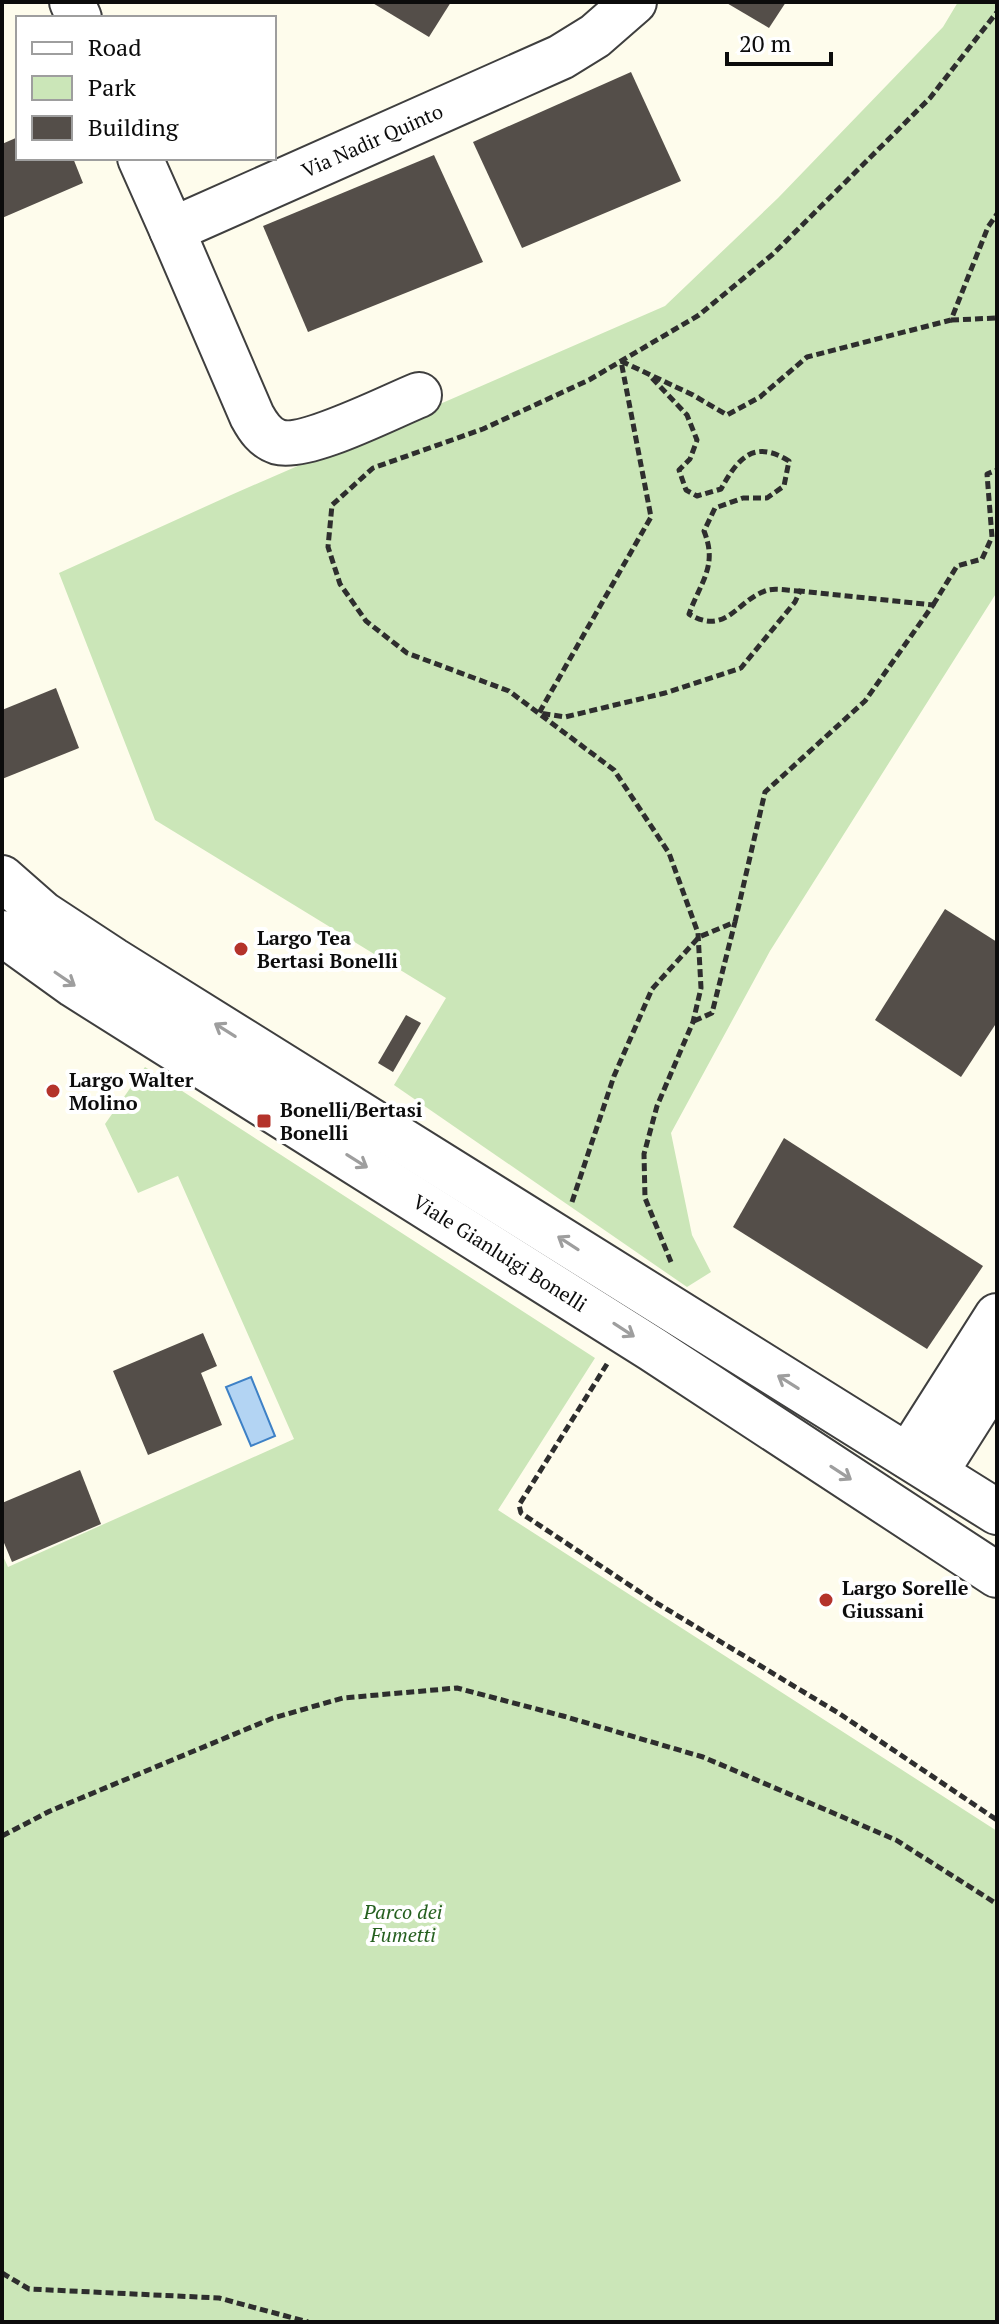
<svg xmlns="http://www.w3.org/2000/svg" width="999" height="2324" font-family="'PT Serif',serif">
<rect width="100%" height="100%" fill="#fefcec"/>
<g fill="#cbe6b8">
<polygon points="958,2 997,2 997,592 770,951 671,1133 692,1235 711,1272 687,1287 394,1085 446,998 155,820 59,573 231,495 665,306 778,198 943,27"/>
<polygon points="145,1067 595,1358 498,1510 997,1831 997,2322 2,2322 2,1554 8,1567 294,1439 178,1176 138,1193 105,1124"/>
</g>
<polygon fill="#b3d4f3" stroke="#3e81c6" stroke-width="2" points="251,1377 275,1436 251,1446 226,1387"/>
<g fill="#544e49">
<polygon points="371,2 451,2 429,37"/>
<polygon points="725,2 786,2 769,28"/>
<polygon points="631,72 681,181 522,248 473,142"/>
<polygon points="18,137 18,158 73,158 83,183 2,218 2,144"/>
<polygon points="434,155 483,262 308,332 263,226"/>
<polygon points="56,688 79,748 2,779 2,710"/>
<polygon points="945,909 997,942 997,1022 961,1077 875,1020"/>
<polygon points="406,1015 421,1023 393,1072 378,1063"/>
<polygon points="784,1138 983,1266 927,1349 733,1227"/>
<polygon points="203,1333 217,1366 201,1373 222,1425 148,1455 113,1371"/>
<polygon points="80,1470 101,1524 12,1562 2,1538 2,1503"/>
</g>
<g fill="none" stroke-linecap="round" stroke-linejoin="round">
<defs>
<g id="minor">
<polyline points="72,2 79,18"/>
<path id="s1" d="M140,158L172,230L561,57L595,36L634,2"/>
<path d="M172,230L252,416C258,427 265,438 278,442C306,450 389,407 419,395"/>
<polyline points="2,878 43,914 113,960 997,1512"/>
<path id="s2" d="M2,933L74,985L652,1349L997,1575"/>
<polyline points="908,1456 997,1316"/>
<polyline points="935,1473 997,1375"/>
</g>
</defs>
<use href="#minor" stroke="#3f3f3f" stroke-width="48"/>
<g stroke="#2e2e2e" stroke-width="5" stroke-dasharray="8 4" stroke-linecap="butt">
<polyline points="951,320 997,318"/>
<path d="M652,378L687,415L697,440L690,459L679,470L686,490L697,496L721,489C738,458 754,439 789,461L784,486L767,498H743L715,508L704,531C718,566 701,581 689,614C727,637 737,599 768,590C777,588 791,591 800,591"/>
<polyline points="933,605 957,566 982,559 992,537 987,474 997,470"/>
<polyline points="694,1021 712,1013 735,922"/>
<polyline points="572,1202 614,1076 652,989 699,937 735,922 765,792 865,701 933,605 800,591 795,602 741,668 665,693 565,717 539,713 651,517 621,361 693,395 727,415 760,397 807,357 951,320 988,227 997,214"/>
<polyline points="671,1262 645,1198 644,1154 657,1106 693,1022 701,988 698,933 669,853 614,770 509,691 407,653 366,621 340,584 328,547 332,505 373,468 483,429 589,380 699,315 773,254 930,98 997,12"/>
<polyline points="607,1364 519,1505 521,1513 655,1602 840,1714 997,1820"/>
<polyline points="2,1836 50,1811 273,1718 343,1698 457,1688 563,1716 703,1757 896,1840 997,1904"/>
<polyline points="2,2273 29,2289 219,2298 308,2322"/>
</g>
<use href="#minor" stroke="#fff" stroke-width="44"/>
</g>
<defs><path id="oneway-shaft" d="M-6 0H5M1.5-3L5.5 0L1.5 3" fill="none" stroke-width="1.6" stroke-linecap="round" stroke-linejoin="round" transform="scale(2)"/></defs>
<g stroke="#9e9e9e">
<use href="#oneway-shaft" transform="translate(65 979) rotate(34)"/>
<use href="#oneway-shaft" transform="translate(225 1030) rotate(-148)"/>
<use href="#oneway-shaft" transform="translate(357 1161) rotate(32)"/>
<use href="#oneway-shaft" transform="translate(568 1243) rotate(-147)"/>
<use href="#oneway-shaft" transform="translate(624 1330) rotate(33)"/>
<use href="#oneway-shaft" transform="translate(788 1382) rotate(-148)"/>
<use href="#oneway-shaft" transform="translate(841 1473) rotate(33)"/>
</g>
<g fill="#b4332b" stroke="#fff" stroke-width="3">
<circle cx="241" cy="949" r="8"/>
<circle cx="53" cy="1091" r="8"/>
<rect x="256" y="1113" width="16" height="16" rx="4"/>
<circle cx="826" cy="1600" r="8"/>
</g>
<g text-anchor="middle" stroke-width="8" stroke-linejoin="round" paint-order="stroke">
<g font-size="20" fill="#0c0c0c" stroke="#fff">
<text dy="7" stroke="none"><textPath href="#s1" startOffset="298">Via Nadir Quinto</textPath></text>
<text dy="7" stroke="none"><textPath href="#s2" startOffset="592">Viale Gianluigi Bonelli</textPath></text>
</g>
<g font-size="20" font-weight="bold" fill="#0c0c0c" stroke="#fff" text-anchor="start">
<text x="257" y="945">Largo Tea<tspan x="257" dy="23">Bertasi Bonelli</tspan></text>
<text x="69" y="1087">Largo Walter<tspan x="69" dy="23">Molino</tspan></text>
<text x="280" y="1117">Bonelli/Bertasi<tspan x="280" dy="23">Bonelli</tspan></text>
<text x="842" y="1595">Largo Sorelle<tspan x="842" dy="23">Giussani</tspan></text>
</g>
<g font-size="20" font-style="italic" fill="#266020" stroke="#fff">
<text x="403" y="1919">Parco dei<tspan x="403" dy="23">Fumetti</tspan></text>
</g>
</g>
<rect width="999" height="2324" fill="none" stroke="#0c0c0c" stroke-width="8"/>
<rect x="16" y="16" width="260" height="144" fill="#ffffff" stroke="#9e9e9e" stroke-width="2"/>
<rect x="32" y="42" width="40" height="12" fill="#ffffff" stroke="#9e9e9e" stroke-width="2"/>
<text x="88" y="56" font-size="24" fill="#0c0c0c">Road</text>
<rect x="32" y="76" width="40" height="24" fill="#cbe6b8" stroke="#9e9e9e" stroke-width="2"/>
<text x="88" y="96" font-size="24" fill="#0c0c0c">Park</text>
<rect x="32" y="116" width="40" height="24" fill="#544e49" stroke="#9e9e9e" stroke-width="2"/>
<text x="88" y="136" font-size="24" fill="#0c0c0c">Building</text>
<path d="M727 52v12h104v-12" fill="none" stroke="#0c0c0c" stroke-width="4"/>
<text x="739" y="52" font-size="24" fill="#0c0c0c" stroke="#ffffff" stroke-width="6" paint-order="stroke">20 m</text>
</svg>
